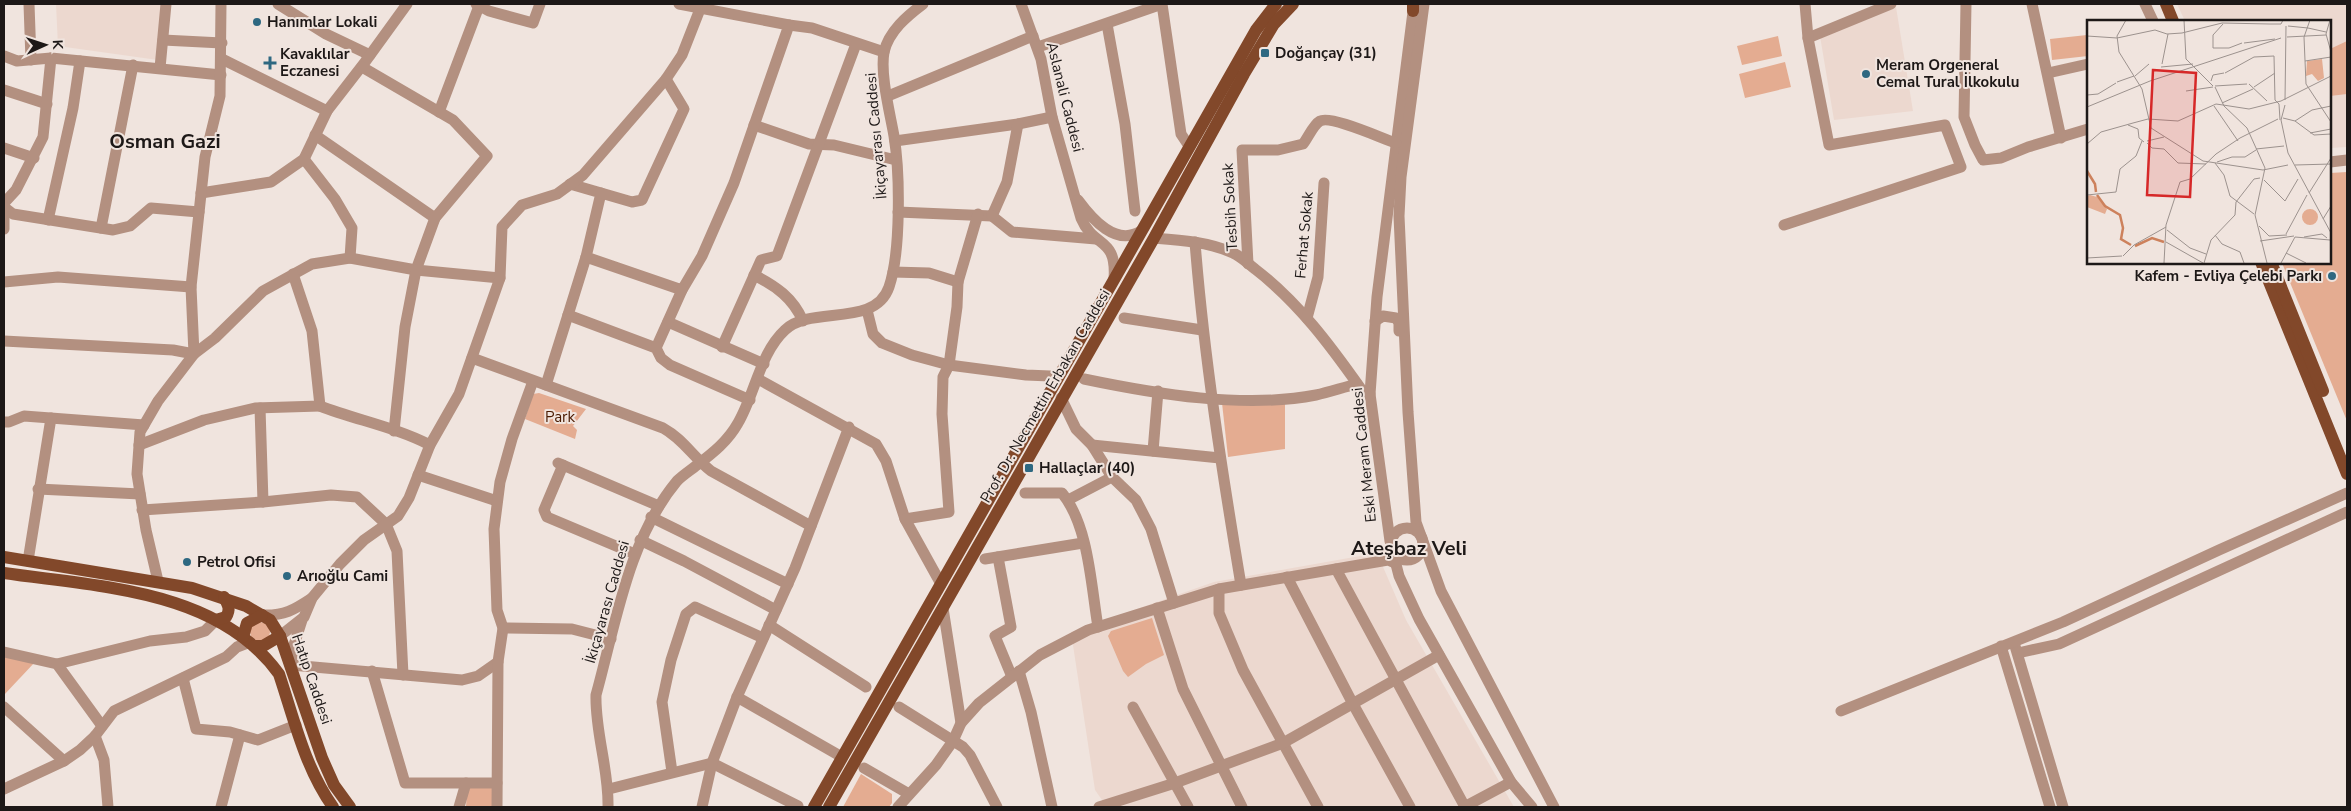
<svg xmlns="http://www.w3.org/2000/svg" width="2351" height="811" font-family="'Nunito Sans',sans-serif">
<rect width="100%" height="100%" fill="#f0e4de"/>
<g fill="#ecd8cf">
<polygon points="56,4 161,4 158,60 58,46"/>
<polygon points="2177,4 2347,4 2347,147 2330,148 2330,21 2185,21"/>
<polygon points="1896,7 1913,111 1834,120 1820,36"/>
<polygon points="1377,553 1406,620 1514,807 1107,807 1095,790 1071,632 1214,582"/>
</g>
<g fill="#e4ac91">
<polygon points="2087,35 2088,56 2052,60 2050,39"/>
<polygon points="1778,36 1782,56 1742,65 1737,46"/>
<polygon points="2347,41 2347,94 2330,96 2330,108 2330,63 2332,61 2330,62 2330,49"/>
<polygon points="1785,62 1791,87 1745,98 1739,74"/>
<polygon points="2347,172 2347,421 2282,263 2330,262 2330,173"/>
<polygon points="539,393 586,409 573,426 577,430 575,439 525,419 533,394"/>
<polygon points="1222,403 1285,404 1285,449 1228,457"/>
<polygon points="1152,618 1164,655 1146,664 1128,677 1123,671 1108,636 1111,631"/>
<circle cx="260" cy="632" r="10"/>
<polygon points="4,657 35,662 4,695"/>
<polygon points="861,774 892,794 892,803 889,807 843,807"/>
<polygon points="493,786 493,807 466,807 467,791 471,787"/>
</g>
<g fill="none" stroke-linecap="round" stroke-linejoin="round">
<g stroke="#b39080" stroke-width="11">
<polyline points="29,4 31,60"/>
<polyline points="278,4 326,34 370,55"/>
<polyline points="476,4 489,11 533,23 540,4"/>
<path d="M1021,4L1041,59L1052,117L1081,218C1094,249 1117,236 1114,279"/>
<polyline points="1414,4 1377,297 1370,394 1390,541 1399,576 1419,619 1511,782 1532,807"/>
<polyline points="1424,4 1401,177 1399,216 1408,412 1416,522 1441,591 1554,807"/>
<polyline points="1966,4 1964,117 1975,145 1983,160 2001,158 2028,147 2088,129"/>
<polyline points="2032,4 2061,138"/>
<polyline points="2145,4 2153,21"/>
<polyline points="1107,24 1125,124 1135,211"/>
<polyline points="789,25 812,28 884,52"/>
<polyline points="1808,38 1891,4"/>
<polyline points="163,40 222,43"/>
<polyline points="1038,47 1162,4 1181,134 1189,146"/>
<polyline points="4,56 17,61 51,58 221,75"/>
<polyline points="222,59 327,111 365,62 407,4"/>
<polyline points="160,68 166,4"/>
<polyline points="2048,73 2088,64"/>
<polyline points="4,90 47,104"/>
<polyline points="888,96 1033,36"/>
<polyline points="439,112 479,6"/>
<polyline points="754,125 809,144 834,145 896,160"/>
<polyline points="315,135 435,218"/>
<polyline points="895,141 1018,124 1052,117"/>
<polyline points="4,148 34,158"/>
<polyline points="2330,162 2347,160"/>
<polyline points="570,184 601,193 586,257 682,290 702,256 734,183 789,25 679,4"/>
<polyline points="201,193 271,182 304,159 327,111"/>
<polyline points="601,193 632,202 642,200 684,109 666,79"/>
<path d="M1078,200C1092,219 1116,247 1141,231"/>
<polyline points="4,203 16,190 43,137 51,58"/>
<polyline points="4,207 13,214 113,230 130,226 151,208 199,212"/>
<polyline points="898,212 992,216 1007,182 1018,124"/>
<polyline points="4,215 4,229"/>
<polyline points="992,216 1012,232 1096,239"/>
<polyline points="48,220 73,108 80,61"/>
<polyline points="1784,225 1961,167 1945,125 1829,145 1808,38 1805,4"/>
<polyline points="101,228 133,65"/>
<path d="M1154,238C1180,240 1209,242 1233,253C1241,256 1248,264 1255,269C1298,302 1330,345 1361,389L1370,394"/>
<path d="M1195,242C1204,357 1222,471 1241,585"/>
<polyline points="586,257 568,315 656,348 661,358 670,365 750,400"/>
<polyline points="350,258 416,270 435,218 487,156 453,120 362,67"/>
<path d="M1248,264L1242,150H1278L1303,144C1308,138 1313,125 1320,121C1331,115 1383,139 1396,143"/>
<polyline points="893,272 929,273 958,282"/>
<path d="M754,275C776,286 793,298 803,321"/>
<polyline points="4,282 58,277 191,287"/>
<polyline points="867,310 873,334 882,343 912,355 949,365 1026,375 1050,376 1057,378"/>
<polyline points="1124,318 1202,330"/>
<polyline points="1307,318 1318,277 1324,183"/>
<polyline points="1375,321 1383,316 1396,318 1399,323 1399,331"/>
<polyline points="668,322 764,364"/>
<polyline points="4,341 173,350 194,354 215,338 263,291 312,264 350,258 352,228 335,199 304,159"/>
<polyline points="722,347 761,260 777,256 856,44"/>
<polyline points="656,348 682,290"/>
<path d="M472,358L663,428C683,439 693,457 711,471L811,526"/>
<polyline points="758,379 876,444 886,461 905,519 941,584"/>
<path d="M1084,379C1156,394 1244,409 1316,395C1330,392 1344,387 1357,384"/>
<polyline points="546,385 568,315"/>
<polyline points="1061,398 1076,429 1092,445 1112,477"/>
<path d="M320,406C356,420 395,427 430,445"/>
<polyline points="260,408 263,502 331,495 357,497 386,524 397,551 403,675"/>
<polyline points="4,422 9,422 24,416 144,425"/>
<polyline points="394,431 405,327 416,270 500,278"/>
<polyline points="139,445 204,420 255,408 320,406 312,331 293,274"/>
<polyline points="1092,445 1220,458"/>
<polyline points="1153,451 1158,391"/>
<polyline points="558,463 659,506"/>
<polyline points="563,465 544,510 547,517 635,554"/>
<polyline points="418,475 497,501"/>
<polyline points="38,489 140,494"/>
<path d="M1025,493H1062C1089,526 1091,586 1098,627"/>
<polyline points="1068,500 1112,477 1136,500 1151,529 1174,603"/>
<polyline points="142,510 263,502"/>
<polyline points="651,517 788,584"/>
<polyline points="905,519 949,512 942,414 943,377 949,365 957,307 958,282 978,214"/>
<circle cx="1407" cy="544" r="16"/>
<polyline points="640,540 684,561 776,610"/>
<polyline points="998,557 1011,627 995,636 1012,677"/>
<polyline points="985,559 1083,543"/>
<polyline points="28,561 51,418"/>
<polyline points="1336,569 1465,807"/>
<polyline points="1287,577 1353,704 1410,807"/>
<polyline points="158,581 146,530 137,474 140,432 158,401 194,354 191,287 205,157 220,96 221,4"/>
<polyline points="1219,589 1219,613 1243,670 1318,807"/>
<polyline points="943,608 961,723"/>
<polyline points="1157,608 1183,689 1242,807"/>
<path d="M262,615C284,616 294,610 312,598"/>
<polyline points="302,620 293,648 291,665 462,680 478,676 498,662 503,628 497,610 494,529 500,482 512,439 533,381"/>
<polyline points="769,625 866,687"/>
<polyline points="503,628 572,629 611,639"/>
<polyline points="280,636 304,617 312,598 340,564 364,540 398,516 409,498 430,445 459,394 500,278 502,227 522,205 557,194 583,175 666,79 682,55 702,4"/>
<polyline points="2001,646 2050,807"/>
<polyline points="2015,646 2063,807"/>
<polyline points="4,652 57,664 102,726"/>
<polyline points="2018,653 2059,644 2347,512"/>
<polyline points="57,664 150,641 186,637 205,631 216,620"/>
<polyline points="372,671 405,783 497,783"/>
<polyline points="1019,671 1031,712 1052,807"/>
<polyline points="183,678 196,729 230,732 258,740 296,725"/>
<polyline points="737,697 842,757"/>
<polyline points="4,707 64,761"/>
<polyline points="899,707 963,747 970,755 997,807"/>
<polyline points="1133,707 1188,807"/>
<polyline points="1841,711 2063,622 2219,550 2347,493"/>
<polyline points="95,736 104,760 108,807"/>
<polyline points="864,768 909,794"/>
<polyline points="672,772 662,702 671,660 686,614 695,607 763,638"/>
<polyline points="4,789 64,761 80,750 95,736 114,711 226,657 237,647 250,642"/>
<polyline points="609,789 712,763 798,806"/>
<polyline points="221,807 240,735"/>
<polyline points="459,807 466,783"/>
<polyline points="497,807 498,662"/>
<path d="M608,807C609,769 595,733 596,695C616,623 628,540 677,481C683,475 691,470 697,465C713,453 728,441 738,423C755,394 760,353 785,330C811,305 875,328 889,287C901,252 900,173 894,136C890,113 880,75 884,52C889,31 907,16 923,4"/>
<polyline points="702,807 712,763 737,697 795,568 849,427"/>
<polyline points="898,807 936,765 953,741 961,723 979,703 1040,655 1088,630 1219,589 1388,560 1395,563"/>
<polyline points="1099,807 1175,783 1283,743 1439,655"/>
<polyline points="1464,807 1511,782"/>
</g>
<g stroke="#82482a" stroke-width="12">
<polyline points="1413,4 1413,11"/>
<polyline points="2166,4 2173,21"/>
<polyline points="2261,262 2347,474"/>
<polyline points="2271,262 2323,391"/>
<polyline points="4,557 192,588 246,606 270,620 280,636 322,758 334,785 350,807"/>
<path d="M4,573C99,587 218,589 279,674C294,719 305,768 333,807"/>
<path d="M216,620L226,617C231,609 228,605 224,597"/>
<polyline points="243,637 247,623 262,615"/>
<polyline points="254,646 263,646 280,636"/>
<polyline points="814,807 1256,30 1276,4"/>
<polyline points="829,807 1154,238 1244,74 1274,24 1293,4"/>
</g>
</g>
<g fill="#2e6881" stroke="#f0e4de" stroke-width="2">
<circle cx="257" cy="22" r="5"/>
<rect x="1260" y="48" width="10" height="10" rx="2.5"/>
<path d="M267.5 55.5h5v5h5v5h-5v5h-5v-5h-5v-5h5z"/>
<circle cx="1866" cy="74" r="5"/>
<circle cx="2332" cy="276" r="5"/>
<rect x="1024" y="463" width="10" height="10" rx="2.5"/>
<circle cx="187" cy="562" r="5"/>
<circle cx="287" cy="576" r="5"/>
</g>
<g text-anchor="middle" stroke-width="4" stroke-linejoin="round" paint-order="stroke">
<g font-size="15" font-weight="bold" fill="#1d1817" stroke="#f0e4de" text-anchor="start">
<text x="267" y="27">Hanımlar Lokali</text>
<text x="1275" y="58">Doğançay (31)</text>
<text x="280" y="59">Kavaklılar<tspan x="280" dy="17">Eczanesi</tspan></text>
<text x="1876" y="70">Meram Orgeneral<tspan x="1876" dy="17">Cemal Tural İlkokulu</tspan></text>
<text x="2322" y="281" text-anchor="end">Kafem - Evliya Çelebi Parkı</text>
<text x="1039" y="473">Hallaçlar (40)</text>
<text x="197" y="567">Petrol Ofisi</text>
<text x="297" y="581">Arıoğlu Cami</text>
</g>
<g font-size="15" fill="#1d1817" stroke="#f0e4de">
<text transform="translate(1065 97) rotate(76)" y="5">Aslanali Caddesi</text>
<text transform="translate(876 136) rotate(-95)" y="5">İkiçayarası Caddesi</text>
<text transform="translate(1230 207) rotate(-93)" y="5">Tesbih Sokak</text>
<text transform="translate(1304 235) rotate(-85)" y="5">Ferhat Sokak</text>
<text transform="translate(1045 396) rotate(-60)" y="5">Prof. Dr. Necmettin Erbakan Caddesi</text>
<text transform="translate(1364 455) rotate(-96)" y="5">Eski Meram Caddesi</text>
<text transform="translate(607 602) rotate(-74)" y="5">İkiçayarası Caddesi</text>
<text transform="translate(312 679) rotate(71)" y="5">Hatıp Caddesi</text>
</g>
<g font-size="15" fill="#4a1a00" stroke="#f0e4de">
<text x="560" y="422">Park</text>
</g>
<g font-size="20" font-weight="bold" fill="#1d1817" stroke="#f0e4de">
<text x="165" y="148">Osman Gazi</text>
<text x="1409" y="555">Ateşbaz Veli</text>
</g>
</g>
<g transform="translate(2087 20)">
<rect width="244" height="244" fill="#f0e4de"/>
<path d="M235,39L237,58L231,61L225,54L219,56L220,41ZM3,175L10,177L20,189L18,194L0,187V176ZM215 197a8 8 0 1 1 16 0a8 8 0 1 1-16 0Z" fill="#e4ac91"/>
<path fill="none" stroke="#cd815c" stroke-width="2.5" d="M0,151L8,164L9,172M10,175L18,186L33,195L36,208L34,219L44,225M48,226L65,218L77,222"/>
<path fill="none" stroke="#9c928e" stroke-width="1" d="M39,0L30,16L32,32L55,69L64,108L116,141L176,150L201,145M97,0L99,39L126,66M223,0L217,17L219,64L244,102M243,0L239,14L244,32M183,4H194L196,0M201,6L221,8M221,8L239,12M0,16L30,18L68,10L80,14L95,13L135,3L183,4M200,17L239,15M157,23L188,19M126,28H142L155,23M126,28V15L136,4M218,41L244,37M75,44L81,14M74,47L106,44M138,53L167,37L187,36L188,80M48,56L62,44M124,61L126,55L137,53M30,62L47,56M162,64L180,81M128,66L160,64M128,67L137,86L160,108L178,148L168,195L180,243M167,67L188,53M99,71L126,67M0,75L11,74L29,63M188,80L192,84L193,100M198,80L199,6M135,83L166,69M136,85L162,89L194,81L244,56M198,85L194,100L201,133L244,213M127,86L151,121M0,87L63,61L194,18M196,98L208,101L227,115L244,114M208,101L225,90L244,86M41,105L51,109L52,118L57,122M223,113L244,109M60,121L77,117M60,123L65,128L77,129L91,143L119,144M0,124L14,112L46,103L61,99L91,101L129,84L136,85M169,129L197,126M130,142L145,137H158L169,130M128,143L137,155L143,176L167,194M208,145L244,144M177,160L198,181L211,159M222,173L244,138M0,175L29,172L33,149L49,136L55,121M236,199L244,186M172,206L182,216L200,215M80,210L103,228L119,234M199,214L220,175M128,215L135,224L153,232L157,243M208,217L243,220M217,217L235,214L240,218M173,221L207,216M79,222L116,243M199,233L219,243M36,236L47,225L79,207M0,238L35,236M77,243L79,205L93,162L103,159L129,134L153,118L191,99M117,243L124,220L148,195L149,182L167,159L173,158M194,243L208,217"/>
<path fill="#d62828" fill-opacity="0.15" stroke="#d62828" stroke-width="2.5" d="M66,50L109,53L103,177L60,175Z"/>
<rect width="244" height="244" fill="none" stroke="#1d1817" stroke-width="2.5"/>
</g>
<rect width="2351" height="811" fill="none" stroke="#1d1817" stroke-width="10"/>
<g transform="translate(45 45) rotate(87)" stroke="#f0e4de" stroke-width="4" paint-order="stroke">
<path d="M0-4L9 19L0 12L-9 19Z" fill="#1d1817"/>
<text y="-8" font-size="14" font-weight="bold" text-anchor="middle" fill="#1d1817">K</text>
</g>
</svg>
